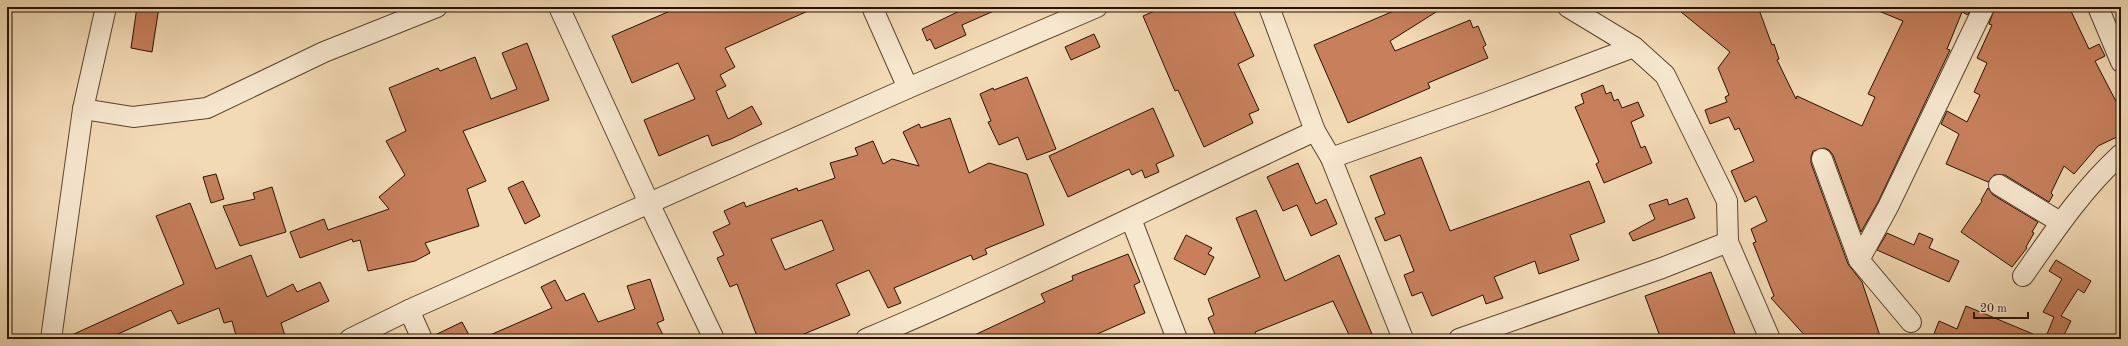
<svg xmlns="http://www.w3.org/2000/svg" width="2128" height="346" font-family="'Old Standard TT',serif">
<rect width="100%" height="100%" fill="#f2dab5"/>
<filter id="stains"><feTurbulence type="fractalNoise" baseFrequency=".005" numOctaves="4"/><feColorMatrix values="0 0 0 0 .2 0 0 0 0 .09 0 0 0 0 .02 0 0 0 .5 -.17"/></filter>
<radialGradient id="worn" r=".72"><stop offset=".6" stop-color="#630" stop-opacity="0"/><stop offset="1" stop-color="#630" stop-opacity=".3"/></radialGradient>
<g fill="#c77f5c" stroke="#271200" fill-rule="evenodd">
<polygon points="137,7 159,7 152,52 131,48"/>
<polygon points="668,7 817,7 725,48 735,67 720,75 726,86 716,91 728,119 752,106 762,124 731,139 712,146 708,135 659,156 644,120 695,99 678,63 632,83 612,36 670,11"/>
<polygon points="968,7 1003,7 962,25 966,35 935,49 930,39 927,41 922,29"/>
<polygon points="1164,7 1232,7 1254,56 1238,64 1259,110 1249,114 1253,123 1204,147 1178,90 1175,91 1143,16"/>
<polygon points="1403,7 1444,7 1390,41 1395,51 1470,20 1473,28 1478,26 1486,45 1483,47 1488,58 1428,83 1430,88 1348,123 1314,45"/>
<polygon points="1675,7 1758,7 1772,45 1774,44 1779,59 1777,60 1796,99 1797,96 1862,126 1875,97 1868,94 1903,21 1869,7 1971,7 1968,15 1962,12 1947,49 1950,50 1878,202 1861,232 1833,155 1829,150 1824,148 1813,151 1811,157 1811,163 1848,264 1862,282 1881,339 1808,339 1771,298 1774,296 1753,243 1756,242 1751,229 1767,221 1756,196 1745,202 1731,171 1754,161 1739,128 1735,130 1729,117 1710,124 1705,110 1727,102 1725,97 1729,95 1718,68 1730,52"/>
<polygon points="1995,7 2069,7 2089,49 2099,44 2105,56 2095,61 2121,111 2121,135 2098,146 2074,174 2064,166 2051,193 2053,195 2049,202 2005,175 1994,175 1988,182 1946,164 1959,134 1941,124 1947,111 1967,122 1980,95 1974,92 1987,63 1977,58 1992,25 1989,24"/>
<polygon points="1094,34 1100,47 1071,60 1065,47"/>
<polygon points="527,43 549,100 463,131 486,181 467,189 479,226 425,243 430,253 415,261 368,271 360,240 353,242 352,239 300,258 290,232 324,219 328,230 389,209 379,197 405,175 386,141 406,131 389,88 438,68 440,71 475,57 491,99 517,89 502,53"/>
<polygon points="1027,77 1056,149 1027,160 1018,137 999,145 988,122 991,121 980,94 993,88 994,90"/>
<polygon points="1603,85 1606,94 1611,92 1614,101 1618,99 1622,108 1638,102 1644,116 1631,122 1641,148 1645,146 1652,163 1604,183 1596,164 1599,162 1575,107 1584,103 1581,94"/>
<polygon points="1153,108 1174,156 1156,164 1159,172 1145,178 1142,170 1132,175 1129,169 1068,197 1049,156"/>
<path d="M950,118L969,173L989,163L1027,174L1044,225L985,249L987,254L973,260L971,255L894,288L901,303L888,308L869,270L836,284L850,315L792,339H758L737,284L730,287L717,258L724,255L713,232L730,224L724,211L744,202L746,207L797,188L798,191L835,178L830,163L858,155L855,148L873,141L883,164L892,159L919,166L903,132L919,124L921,128ZM822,220L834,250L785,270L771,239Z"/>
<polygon points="1421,157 1450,231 1589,181 1605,222 1570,235 1579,260 1539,274 1535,261 1494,277 1503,298 1486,304 1483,295 1432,316 1422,292 1412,296 1404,275 1414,271 1400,235 1385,241 1375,218 1385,214 1370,176"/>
<polygon points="1298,163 1316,204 1326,199 1337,224 1311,236 1297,205 1283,211 1267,177"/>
<polygon points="216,174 224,199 211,203 203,177"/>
<polygon points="523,181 540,216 525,224 508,188"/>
<polygon points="272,187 286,232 240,246 223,206 255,199 253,193"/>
<polygon points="1988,188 1993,195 2038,222 2032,232 2034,233 2026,247 2027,248 2012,267 1961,232 1982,201 1981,200"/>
<polygon points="1687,198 1695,218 1633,241 1629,233 1655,219 1649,205 1667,199 1669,205"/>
<polygon points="190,203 216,269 251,255 267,297 293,284 297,292 320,282 329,301 281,323 286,339 237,339 232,321 224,323 219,308 178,324 171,310 107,339 63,339 184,284 156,216"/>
<polygon points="1256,210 1285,281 1339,255 1374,339 1351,339 1333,301 1255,332 1258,339 1217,339 1208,318 1214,315 1208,299 1260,277 1236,218"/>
<polygon points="1887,233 1914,245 1919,233 1933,239 1929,248 1959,261 1949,282 1877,250"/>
<polygon points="1186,235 1212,248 1208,254 1214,257 1205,275 1174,259"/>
<polygon points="1128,254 1140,282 1134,285 1145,313 1086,339 966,339 1045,302 1041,294 1073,280 1072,276"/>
<polygon points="2056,260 2091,281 2084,293 2078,289 2061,316 2071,321 2062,339 1932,339 1939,321 1957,329 1966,306 2045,339 2054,317 2043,312 2062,279 2049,271"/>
<polygon points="1711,272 1737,339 1661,339 1645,296"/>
<polygon points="650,279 664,320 657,323 665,339 481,339 552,308 541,287 555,280 566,301 584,293 598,322 635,309 627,286"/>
<polygon points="462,322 469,335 461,339 433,339 433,336"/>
</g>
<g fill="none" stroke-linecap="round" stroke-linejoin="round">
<defs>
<g id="street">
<polyline points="559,7 649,203 714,339"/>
<polyline points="872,7 908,88"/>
<polyline points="1269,7 1315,131 1331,158 1403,339"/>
<polyline points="1568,7 1634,47 1665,75 1727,201 1728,242 1770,339"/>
<polyline points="2098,7 2121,62"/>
<polyline points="83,109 133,117 207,108 324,52 437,7"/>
<polyline points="1331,158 1488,102 1634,47"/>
<polyline points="1822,159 1859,260 1911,322"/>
<polyline points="1999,185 2060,222"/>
<polyline points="1131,219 1177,339"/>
<polyline points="1859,260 1888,207 1984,7"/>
<path d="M2023,276C2054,232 2081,191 2121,154"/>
<polyline points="409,310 422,339"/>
<polyline points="51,339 83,109 106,7"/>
<polyline points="350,339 409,310 908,88 1097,7"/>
<path d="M866,339C1018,275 1165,200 1315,131"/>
<polyline points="1459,339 1662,268 1728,242"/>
</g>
</defs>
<use href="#street" stroke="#5a442d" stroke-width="22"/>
<use href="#street" stroke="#f7e7cf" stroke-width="20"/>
</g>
<rect width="2128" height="346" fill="none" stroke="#f2dab5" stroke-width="24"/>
<rect x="8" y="8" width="2112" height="330" fill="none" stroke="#271200" stroke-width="2"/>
<rect x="12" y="12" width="2104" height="322" fill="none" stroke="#271200"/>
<path d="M1974 312v6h54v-6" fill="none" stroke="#271200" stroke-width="2"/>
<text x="1980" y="312" font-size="12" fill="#271200" stroke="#f7e7cf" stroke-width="3" paint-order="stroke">20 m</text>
<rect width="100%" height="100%" filter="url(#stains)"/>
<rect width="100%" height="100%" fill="url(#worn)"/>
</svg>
